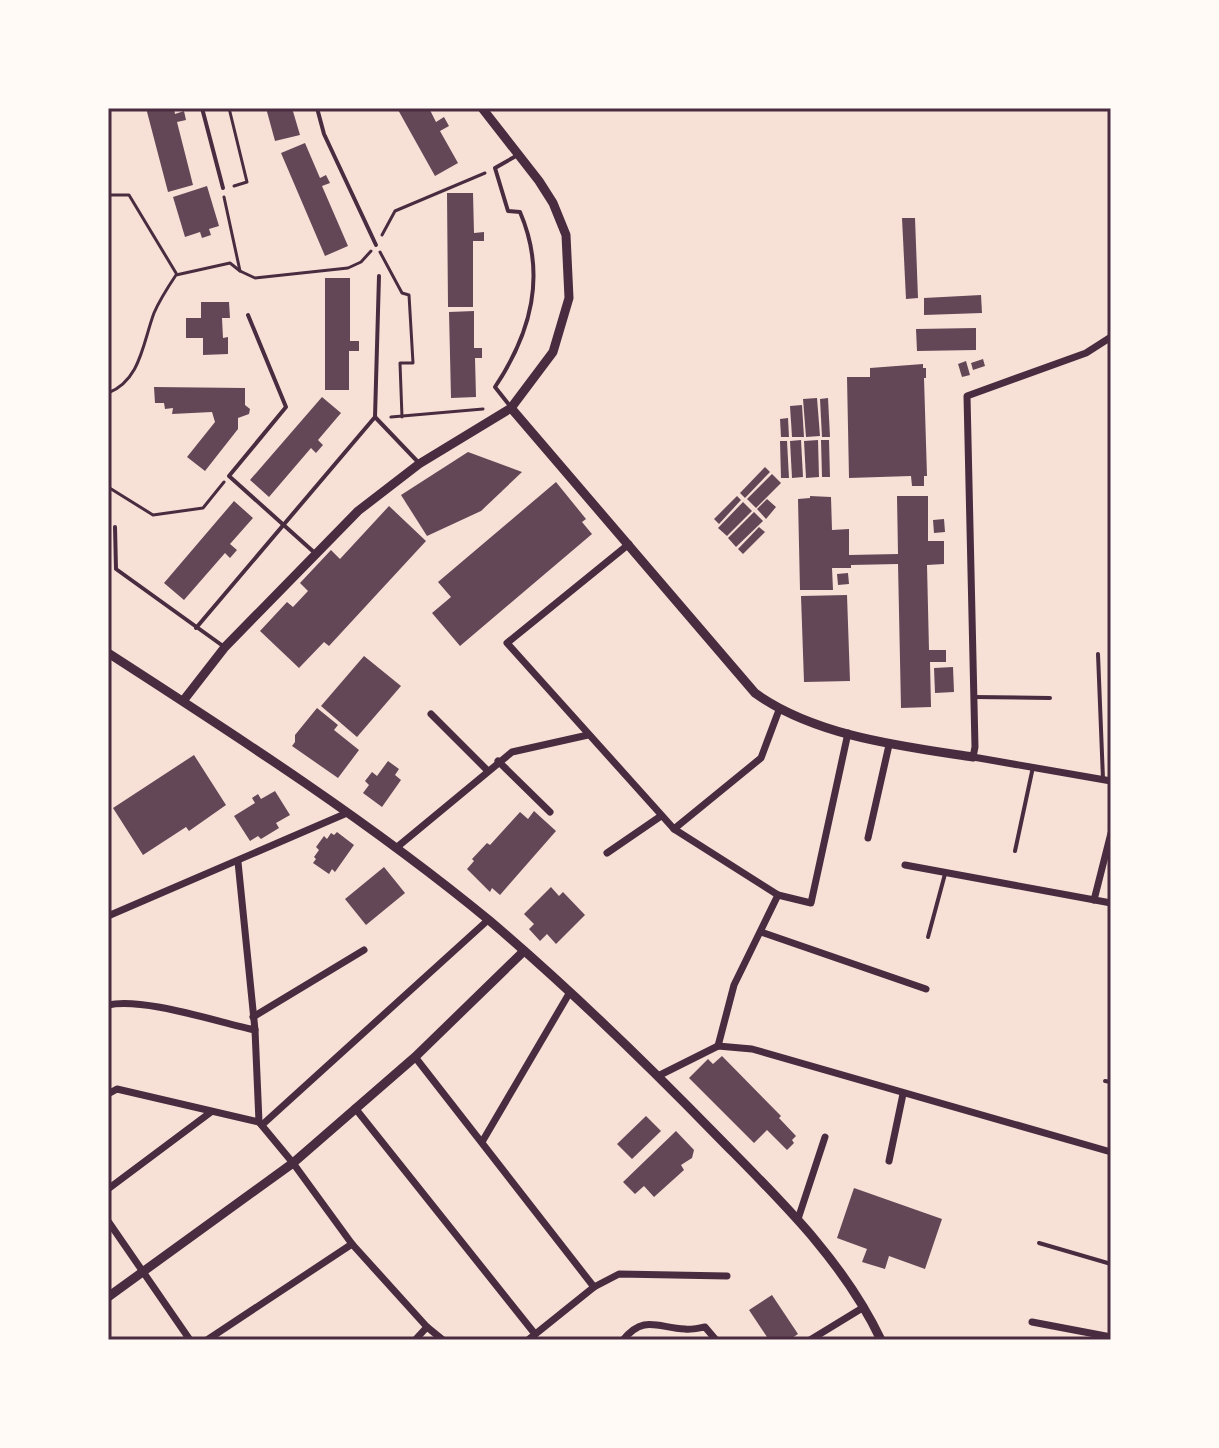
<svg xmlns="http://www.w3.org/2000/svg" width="1219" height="1448" font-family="'Golos Text',sans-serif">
<rect width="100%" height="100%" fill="#f7e1d7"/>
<g fill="#644757">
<polygon points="146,108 174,108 175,114 184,111 186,120 177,122 193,185 168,192"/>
<polygon points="266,108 292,108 300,135 275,141"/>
<polygon points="397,108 429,108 436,122 444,117 449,126 440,131 458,163 435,176"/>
<polygon points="305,143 320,178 326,175 330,183 322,186 348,246 325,256 281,153"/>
<polygon points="207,186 219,226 209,229 211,235 202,238 200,232 185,237 173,197"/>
<polygon points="447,193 473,193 474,233 484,232 484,241 473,241 473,307 448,307"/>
<polygon points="902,218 915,218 918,298 906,299"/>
<polygon points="325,278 350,278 350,341 359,341 359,351 349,351 349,390 325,390"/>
<polygon points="981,295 982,313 924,315 924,298"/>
<polygon points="201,302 229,302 230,318 222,318 223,338 228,337 228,354 203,355 203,338 186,338 186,318 201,318"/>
<polygon points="474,311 474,348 482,348 482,358 475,358 476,397 451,398 449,312"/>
<polygon points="976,328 976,350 917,351 916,329"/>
<polygon points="983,359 985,366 973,370 971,363"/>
<polygon points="966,361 970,375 962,377 958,364"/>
<polygon points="923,364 923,368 926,368 926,378 924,378 927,476 924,476 924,486 912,486 911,476 849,478 847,377 870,377 870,368"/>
<polygon points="154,387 245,388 245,405 250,409 249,414 238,418 238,429 205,471 187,457 215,422 212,412 172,414 173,408 165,409 164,403 155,403"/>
<polygon points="322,397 341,413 318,440 323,445 316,453 311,448 269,497 250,480"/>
<polygon points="817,398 820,436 806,437 803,399"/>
<polygon points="828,398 830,437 822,437 820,399"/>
<polygon points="802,405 804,437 792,437 790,406"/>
<polygon points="788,418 789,437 781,437 780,419"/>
<polygon points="801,440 803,477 792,478 790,441"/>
<polygon points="818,440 819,477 806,478 804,441"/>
<polygon points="821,440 829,440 830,477 822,477"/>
<polygon points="780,441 787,441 789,478 781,478"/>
<polygon points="468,452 522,472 481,511 427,536 401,495"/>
<polygon points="765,467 770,472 745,498 740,493"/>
<polygon points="772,474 781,483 756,508 747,499"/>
<polygon points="556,482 586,519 582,522 592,534 460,646 432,613 451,597 438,582"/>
<polygon points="737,496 741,500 719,524 714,519"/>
<polygon points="810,496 831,497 832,530 849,529 849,555 898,554 897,496 928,496 928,541 944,541 944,564 927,565 929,650 946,650 946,662 930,662 931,707 901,708 898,564 851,565 851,568 832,568 833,590 800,590 798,499 810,498"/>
<polygon points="767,499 776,507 766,519 757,509"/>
<polygon points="234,501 253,518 230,544 237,550 230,558 225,553 184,600 164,583"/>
<polygon points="743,502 752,511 727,536 718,528"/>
<polygon points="389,506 426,541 329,646 324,642 299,668 260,631 287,602 293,607 308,591 300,583 331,550 340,559"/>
<polygon points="754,512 763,521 736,547 728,538"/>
<polygon points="944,519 945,532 934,533 933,520"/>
<polygon points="759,527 765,532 743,554 738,549"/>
<polygon points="848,573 849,584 838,585 837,574"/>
<polygon points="847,595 850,681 804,682 801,596"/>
<polygon points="364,656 401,686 357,737 321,706"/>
<polygon points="953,667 954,692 935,693 934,668"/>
<polygon points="317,708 338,725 334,730 359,750 338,778 292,746 295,742 295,735"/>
<polygon points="194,755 226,805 189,831 186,827 143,855 113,808"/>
<polygon points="388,761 399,769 395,775 401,780 382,807 363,793 369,785 365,781 372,772 377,776"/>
<polygon points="275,791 290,815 276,823 279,828 261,839 258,836 250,841 234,816 255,803 252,798 258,794 261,799"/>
<polygon points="534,811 556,831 500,895 492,888 490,892 467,869 474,861 472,859 487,843 490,845 520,812 528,819"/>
<polygon points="337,832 354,845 335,872 332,869 329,874 313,863 316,859 314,857 319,850 316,847 324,836 327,839 331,833 334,835"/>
<polygon points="384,867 405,893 366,925 345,899"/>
<polygon points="551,887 559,896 563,892 585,915 556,944 547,934 540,941 529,929 534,924 524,914"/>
<polygon points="722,1056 781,1116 779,1118 796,1136 792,1140 794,1143 787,1150 767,1130 754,1143 689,1078 708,1059 713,1064"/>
<polygon points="646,1116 661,1131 632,1159 617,1144"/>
<polygon points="676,1131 694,1150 692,1158 681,1165 684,1170 654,1197 644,1186 635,1194 623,1182"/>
<polygon points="854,1188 942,1219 925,1269 889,1256 885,1269 862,1262 867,1249 837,1238"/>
<polygon points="772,1295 798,1334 789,1340 769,1340 749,1310"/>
</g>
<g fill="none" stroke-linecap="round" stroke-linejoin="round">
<g stroke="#4a2c40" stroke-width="3">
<polyline points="229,108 247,182 234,186"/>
<polyline points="108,195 129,195 176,273"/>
<polyline points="224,197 240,271"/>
<polyline points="382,235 395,211 485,173"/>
<polyline points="380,252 402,293 409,295 413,363 400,363 402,417"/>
<path d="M108,393C141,380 143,342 154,313C160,299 168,287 176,275L230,263L240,271L255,278L348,268L361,262L371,251"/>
<polyline points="391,417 483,409"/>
<polyline points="108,487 153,515 203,508 224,482"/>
</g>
<g stroke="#4a2c40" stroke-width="4">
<polyline points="202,108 223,188"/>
<polyline points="317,108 324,134 376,245"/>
<polyline points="248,315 286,407 229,476 316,554"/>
<path d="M510,406L495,387C531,333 547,275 520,212L508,211L495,168L516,156"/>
<polyline points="375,417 418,462"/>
<polyline points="115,527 116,569 223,646"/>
<polyline points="196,628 375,417 379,276"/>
<polyline points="1098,654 1103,779"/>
<polyline points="974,697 1050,698"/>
<polyline points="1015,851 1033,767"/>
<polyline points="928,937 945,874"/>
<polyline points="1105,1081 1111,1082"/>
<polyline points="1039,1243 1111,1264"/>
</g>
<g stroke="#4a2c40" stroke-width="7">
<polyline points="1111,337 1086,353 967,396 975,747 973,757 1111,781"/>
<polyline points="629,544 507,643 674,829 778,895 811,903 848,733"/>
<polyline points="431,714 487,770"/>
<polyline points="498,761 550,812"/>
<polyline points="674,829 761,758 779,710"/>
<polyline points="868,838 889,745"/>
<polyline points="396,848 512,752 588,735"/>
<polyline points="607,853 661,816"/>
<polyline points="238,862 255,1030 259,1122"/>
<polyline points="905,865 1111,903"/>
<polyline points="1094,900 1111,833"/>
<polyline points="108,916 347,813"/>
<polyline points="761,932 926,989"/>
<path d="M108,1005C143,997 217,1022 255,1030"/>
<polyline points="253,1017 364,950"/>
<polyline points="718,1046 734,985 778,895"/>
<polyline points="415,1057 594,1287"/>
<polyline points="658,1076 718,1046 752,1049 1111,1152"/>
<polyline points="108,1094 117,1089 259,1122 293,1163 352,1244 427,1327 443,1340"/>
<polyline points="355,1108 535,1334"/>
<polyline points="262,1125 488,920"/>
<polyline points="482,1142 570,992"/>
<polyline points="889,1161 903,1094"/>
<polyline points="108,1189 211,1112"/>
<polyline points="798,1219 825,1137"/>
<polyline points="108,1221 190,1340"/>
<polyline points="1032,1322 1111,1337"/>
<polyline points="207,1340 352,1244"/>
<polyline points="415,1340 427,1327"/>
<polyline points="528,1340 594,1287 619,1274 727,1276"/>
<path d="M623,1340C644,1314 658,1328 685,1329C691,1330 699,1328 705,1327L716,1340"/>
<polyline points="810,1340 864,1307"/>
</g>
<g stroke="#4a2c40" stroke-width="9">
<path d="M511,408L755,693C815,736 901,746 973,757"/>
<path d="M108,653C238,737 370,822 490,921C570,989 645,1062 719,1138C780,1200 843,1260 881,1340"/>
<polyline points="183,701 225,647 358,511 419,464 511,408 553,352 569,298 566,235 553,203 539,181 482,108"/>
<polyline points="108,1297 293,1163 415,1057 524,951"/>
</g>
</g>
<rect width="1219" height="1448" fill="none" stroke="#fffaf5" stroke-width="220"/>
<rect x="110" y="110" width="999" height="1228" fill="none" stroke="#4a2c40" stroke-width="3"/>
</svg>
